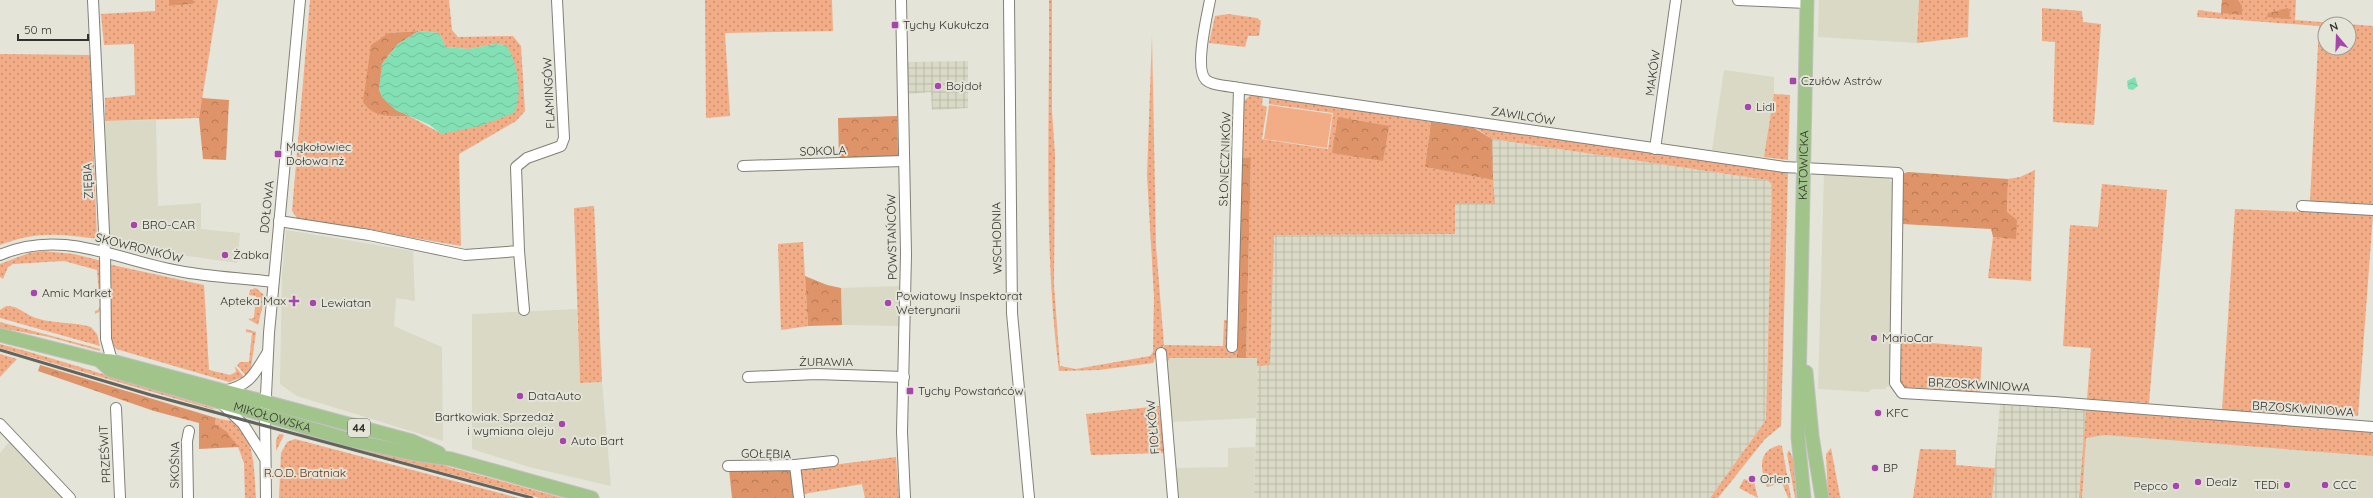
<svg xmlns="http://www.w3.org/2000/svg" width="2373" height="498" font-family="Quicksand,sans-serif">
<defs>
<pattern id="industrial-grid" width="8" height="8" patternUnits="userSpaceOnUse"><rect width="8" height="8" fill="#d9d9c6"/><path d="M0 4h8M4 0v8" fill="none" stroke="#bba"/></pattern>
<pattern id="green-dots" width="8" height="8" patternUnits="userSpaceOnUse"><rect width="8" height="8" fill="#f2ad87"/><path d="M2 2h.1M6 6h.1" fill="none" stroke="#c58d6f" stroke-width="1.8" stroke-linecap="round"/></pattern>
<pattern id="forest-crowns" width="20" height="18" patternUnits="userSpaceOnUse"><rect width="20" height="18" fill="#de9368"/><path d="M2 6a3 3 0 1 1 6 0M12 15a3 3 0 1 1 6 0" fill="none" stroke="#b57956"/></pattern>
<pattern id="water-waves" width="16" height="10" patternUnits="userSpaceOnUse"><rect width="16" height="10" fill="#83e0b5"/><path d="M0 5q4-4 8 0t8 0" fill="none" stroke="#72c19c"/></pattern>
</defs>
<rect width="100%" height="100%" fill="#e4e4d9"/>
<g fill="#d9d9c6">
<polygon points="1819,0 1919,0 1917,43 1818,37"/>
<polygon points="1724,70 1774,77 1774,104 1764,157 1712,150"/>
<polygon points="156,120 158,206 201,203 201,229 240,233 237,263 160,252 158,259 118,248 113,244 110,237 105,121"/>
<polygon points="1824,174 1889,179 1895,187 1889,387 1886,387 1886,389 1872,389 1868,392 1818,389"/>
<polygon points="286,230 413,251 415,301 396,298 394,326 442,347 443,441 297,396 280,384 282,275"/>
<polygon points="902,286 900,326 842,325 841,288"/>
<polygon points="577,309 580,383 602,382 611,486 529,467 472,449 472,314"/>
<polygon points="1170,358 1258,358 1256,418 1172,422 1166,364"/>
<polygon points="2086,410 2373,431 2373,498 2079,498"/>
<polygon points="9,442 15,446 66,498 0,498 0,453"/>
<polygon points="1255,447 1254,498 1177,498 1175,468 1228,467 1228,448"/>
</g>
<g fill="url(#industrial-grid)">
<polygon points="968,61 968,108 932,110 931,92 908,94 908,62"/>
<polygon points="1492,139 1768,180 1772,184 1766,420 1710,498 1254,498 1258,358 1246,358 1252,141 1424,167 1492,180"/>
<polygon points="2000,405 2086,410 2079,498 1992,498"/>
</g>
<g fill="url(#green-dots)" fill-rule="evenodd">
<polygon points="155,0 169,0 169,6 193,4 193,0 218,0 199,118 105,121 105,98 135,95 134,44 104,45 101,14 155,11"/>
<path d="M310,0H449L452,30L458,37L513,36L521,46L525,111L516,121L459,154L461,246L297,218L292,211ZM419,31L439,33L446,47L469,49L494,44L506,45L442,134L411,117L385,116L389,33Z"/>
<polygon points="705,0 832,0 833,31 725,33 730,116 706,118"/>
<path d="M1049,0H1052V111L1055,155L1054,285L1060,366L1076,369L1150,356L1153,352L1154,297L1147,175L1152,35L1156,246L1164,345L1223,346L1224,320H1229L1232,352L1237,351V358H1170L1166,364L1164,346L1159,349L1153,363L1099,370L1059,371C1043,248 1050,124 1049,0Z"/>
<polygon points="1919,0 1969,0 1968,37 1917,43"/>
<path d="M2222,0H2296L2295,20L2373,26V204L2310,201L2319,26L2197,17L2198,10L2221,13ZM2325,24H2349V48H2325Z"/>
<polygon points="2042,8 2082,11 2083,22 2101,24 2094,125 2053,122 2055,42 2042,41"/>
<polygon points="1228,14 1257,18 1261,21 1259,36 1248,36 1245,47 1209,43 1215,16"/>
<path d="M0,54L90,55L97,239C59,234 37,231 0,245Z"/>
<polygon points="1252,94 1263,96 1262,105 1267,107 1262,139 1328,149 1333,113 1269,104 1269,96 1431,122 1425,167 1493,180 1495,204 1455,204 1455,234 1274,235 1270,365 1257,366 1257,358 1246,358 1251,157 1242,158 1244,101"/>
<polygon points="1774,94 1790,95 1788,160 1764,157"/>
<polygon points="1473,126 1788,173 1781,426 1765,439 1718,498 1710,498 1766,420 1772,184 1767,180 1492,139"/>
<polygon points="2035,170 2031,281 1988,278 1993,237 2016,238 2007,212 2008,179 2020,177"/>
<polygon points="2102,184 2167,190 2149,403 2087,399 2091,348 2063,346 2070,225 2098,227"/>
<polygon points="594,206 602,382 580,383 574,208"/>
<polygon points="2235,209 2373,215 2358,416 2222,411"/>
<polygon points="803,242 808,326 781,330 778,244"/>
<polygon points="43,251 74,254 102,261 104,304 99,312 95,314 95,311 98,310 100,306 97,270 64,261 13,264 8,267 3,279 0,277 0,264 29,253"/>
<polygon points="108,264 204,285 209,370 230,375 236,372 235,366 244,377 229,382 116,349 109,337"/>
<polygon points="256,288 265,296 258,325 248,319 254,318 256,296 249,295 250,290"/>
<path d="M6,306C17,306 20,310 29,315C48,325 72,321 91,327L97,334L100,346L0,318V310Z"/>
<polygon points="0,322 100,349 100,351 49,337 0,328"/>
<polygon points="246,329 256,332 251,368 246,376 237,365 240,362 249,362 252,333 246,332"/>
<polygon points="1906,341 1982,347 1980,392 1903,387 1897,381 1899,342"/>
<path d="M0,344C72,363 141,387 213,408L215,410L0,348Z"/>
<polygon points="0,354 17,359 0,377"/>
<polygon points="1159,406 1165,453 1091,455 1086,414"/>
<polygon points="2086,410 2373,431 2373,456 2105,435 2086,438 2082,498 2079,498"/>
<path d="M216,418C220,419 226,420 231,421C256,432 254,476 256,498H245L244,463L238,447L215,424Z"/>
<polygon points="301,431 415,461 442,465 563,498 540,498 301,434"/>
<polygon points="279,434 284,435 276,451 276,440"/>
<polygon points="295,439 492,491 519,498 279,498 281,453 287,442"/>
<path d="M1779,445L1782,446L1791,498H1788L1782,483L1767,487C1761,470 1756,452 1779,445Z"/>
<polygon points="1831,448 1840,496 1841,498 1828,498 1826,454"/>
<polygon points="1920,449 1956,450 1956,465 1995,468 1992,498 1913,498"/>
<polygon points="1789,450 1794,460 1798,498 1795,498 1787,454"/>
<polygon points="896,457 899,498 865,498 862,484 804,494 800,469"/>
<polygon points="1744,479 1754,482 1758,498 1739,488"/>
</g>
<g fill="url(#forest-crowns)">
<polygon points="169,0 193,0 193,4 169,6"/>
<polygon points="2222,0 2238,0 2242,6 2242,15 2221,13"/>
<polygon points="2288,8 2290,13 2289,19 2267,17 2268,13"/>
<path d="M419,31L398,44L382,63L379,90L382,97L396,110L411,117C393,116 374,119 363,102L371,45L389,33Z"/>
<polygon points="202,98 229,100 226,160 203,159 199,118"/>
<polygon points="897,116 898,156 839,158 838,118"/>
<polygon points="1338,117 1389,126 1383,161 1332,153"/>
<polygon points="1431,122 1474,128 1492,139 1493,180 1425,167"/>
<polygon points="1251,157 1246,358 1237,358 1242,158"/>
<polygon points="1908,172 2008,179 2007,212 2017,220 2016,239 1993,237 1991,229 1902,224 1902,174"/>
<polygon points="805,276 827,285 841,288 842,325 808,326"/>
<polygon points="40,365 216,418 215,424 227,432 238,447 199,449 199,423 154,411 38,371"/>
<polygon points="729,469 793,470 795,498 732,498"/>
</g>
<polygon fill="#f2ad87" points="1269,105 1332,114 1327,148 1264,139"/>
<g fill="url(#water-waves)">
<path d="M419,31L439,33L446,47L469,49L494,44L506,45C518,61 523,95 514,113L480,126L441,134L430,125L396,110L382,97L379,90L382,64L398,44Z"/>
<polygon points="2135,77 2138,86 2133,90 2128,89 2127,81"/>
</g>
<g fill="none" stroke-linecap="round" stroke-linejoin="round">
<defs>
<g id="minor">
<polyline points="93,0 105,253 106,339 112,361"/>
<polyline points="901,0 906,254 902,432 905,498"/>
<polyline points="1009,0 1012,313 1029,498"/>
<path d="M1210,0C1207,16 1194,69 1206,80C1213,86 1230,86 1239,88L1232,347"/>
<polyline points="1738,0 1807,3"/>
<polyline points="1239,88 1784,167 1898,173 1895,383 1902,393 2054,402 2373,427"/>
<polyline points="1655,149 1676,0"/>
<polyline points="743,166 903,161"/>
<polyline points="2302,206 2373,210"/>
<polyline points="279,221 369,235 465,255 519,251 516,167 527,158 561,146 564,138 557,0"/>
<polyline points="519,251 524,310"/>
<path d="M0,255C62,228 117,260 179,271C209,277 242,278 273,282"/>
<polyline points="1161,353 1173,498"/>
<polyline points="748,377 816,374 904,377"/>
<path d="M224,391C252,384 253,375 268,352"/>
<polyline points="222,404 243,424 264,457"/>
<polyline points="116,408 120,498"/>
<polyline points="0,424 70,498"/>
<polyline points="795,465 833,461"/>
<polyline points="728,466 795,465 799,498"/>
<polyline points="188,498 187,441 189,431"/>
<polyline points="266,498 265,416 269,333 300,0"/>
</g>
<g id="major">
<polyline points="0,335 99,360 112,361 412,441 439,453"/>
<path id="s1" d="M99,360L110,370L350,440L414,454L451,459L592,498"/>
<polyline points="1806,372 1812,436 1822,498"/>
<path id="s2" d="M1804,498L1798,437L1807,0"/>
</g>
</defs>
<use href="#minor" stroke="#808075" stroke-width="12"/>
<use href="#major" stroke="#c1c1c0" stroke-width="15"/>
<use href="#minor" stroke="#fff" stroke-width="10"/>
<use href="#major" stroke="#a1c48b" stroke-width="13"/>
<polyline stroke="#64645e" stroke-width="3" points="0,350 151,395 532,498"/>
</g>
<g fill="#a645ac" stroke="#e4e4d9" stroke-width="1.5">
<rect x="891" y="21" width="8" height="8" rx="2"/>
<rect x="1789" y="77" width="8" height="8" rx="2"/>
<circle cx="938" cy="86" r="4"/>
<circle cx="1748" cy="107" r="4"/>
<rect x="274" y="150" width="8" height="8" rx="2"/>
<circle cx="134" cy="225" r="4"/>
<circle cx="225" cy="255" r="4"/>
<circle cx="34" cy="293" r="4"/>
<path d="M292 295h4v4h4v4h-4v4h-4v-4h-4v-4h4z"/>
<circle cx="313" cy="303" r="4"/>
<circle cx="888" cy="303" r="4"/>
<circle cx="1874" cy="338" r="4"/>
<rect x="906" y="387" width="8" height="8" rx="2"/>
<circle cx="520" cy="396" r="4"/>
<circle cx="1878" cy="413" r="4"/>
<circle cx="562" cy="424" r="4"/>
<circle cx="563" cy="441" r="4"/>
<circle cx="1875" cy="468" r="4"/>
<circle cx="1752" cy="479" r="4"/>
<circle cx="2198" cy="482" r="4"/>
<circle cx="2287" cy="485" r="4"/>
<circle cx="2325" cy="485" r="4"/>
<circle cx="2176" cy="486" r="4"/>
</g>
<g text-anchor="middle" stroke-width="4" stroke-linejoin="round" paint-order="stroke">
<rect fill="#e4e4d9" stroke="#676761" stroke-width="1" x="348" y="419" width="22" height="18" rx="3"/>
<g font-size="11" font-weight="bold" fill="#31312d">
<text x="359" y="432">44</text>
</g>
<g font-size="12" fill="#31312d" stroke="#e4e4d9" text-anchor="start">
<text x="903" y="29">Tychy Kukułcza</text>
<text x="1801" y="85">Czułów Astrów</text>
<text x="946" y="90">Bojdoł</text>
<text x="1756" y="111">Lidl</text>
<text x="286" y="151">Mąkołowiec<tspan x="286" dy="14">Dołowa nż</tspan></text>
<text x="142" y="229">BRO-CAR</text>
<text x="233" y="259">Żabka</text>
<text x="42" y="297">Amic Market</text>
<text x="896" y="300">Powiatowy Inspektorat<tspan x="896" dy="14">Weterynarii</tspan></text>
<text x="286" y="305" text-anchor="end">Apteka Max</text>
<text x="321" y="307">Lewiatan</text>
<text x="1882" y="342">MarioCar</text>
<text x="918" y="395">Tychy Powstańców</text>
<text x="528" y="400">DataAuto</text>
<text x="1886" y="417">KFC</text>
<text x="554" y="421" text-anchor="end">Bartkowiak. Sprzedaż<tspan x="554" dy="14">i wymiana oleju</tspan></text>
<text x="571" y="445">Auto Bart</text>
<text x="1883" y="472">BP</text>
<text x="1760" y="483">Orlen</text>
<text x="2206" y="486">Dealz</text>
<text x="2279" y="489" text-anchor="end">TEDi</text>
<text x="2333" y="489">CCC</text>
<text x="2168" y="490" text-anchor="end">Pepco</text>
</g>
<g font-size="12" fill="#31312d" stroke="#e4e4d9">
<text transform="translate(1653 73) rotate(-82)" y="4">MAKÓW</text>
<text transform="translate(549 93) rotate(-93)" y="4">FLAMINGÓW</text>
<text transform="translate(1523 116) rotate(9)" y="4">ZAWILCÓW</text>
<text transform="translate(823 151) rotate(-2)" y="4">SOKOLA</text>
<text transform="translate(1225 159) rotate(-88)" y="4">SŁONECZNIKÓW</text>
<text dy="4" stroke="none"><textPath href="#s2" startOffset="333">KATOWICKA</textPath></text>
<text transform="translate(88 181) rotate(-92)" y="4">ZIĘBIA</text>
<text transform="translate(267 207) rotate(-84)" y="4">DOŁOWA</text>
<text transform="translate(892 237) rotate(-91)" y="4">POWSTAŃCÓW</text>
<text transform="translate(997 238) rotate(-91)" y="4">WSCHODNIA</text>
<text transform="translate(139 248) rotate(14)" y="4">SKOWRONKÓW</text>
<text x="826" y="366">ŻURAWIA</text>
<text transform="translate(1979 385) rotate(3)" y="4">BRZOSKWINIOWA</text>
<text transform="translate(2303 409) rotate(4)" y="4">BRZOSKWINIOWA</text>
<text dy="4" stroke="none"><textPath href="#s1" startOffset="184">MIKOŁOWSKA</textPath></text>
<text transform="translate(1153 427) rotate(-95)" y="4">FIOŁKÓW</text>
<text transform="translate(105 454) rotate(-93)" y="4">PRZEŚWIT</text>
<text transform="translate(766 454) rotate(1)" y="4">GOŁĘBIA</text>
<text transform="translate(175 465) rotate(-89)" y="4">SKOŚNA</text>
</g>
<g font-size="12" fill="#643314" stroke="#e4e4d9">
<text x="305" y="477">R.O.D. Bratniak</text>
</g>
</g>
<g transform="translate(2337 36) rotate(341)"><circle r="19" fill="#e4e4d9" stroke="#9c9c94"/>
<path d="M0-3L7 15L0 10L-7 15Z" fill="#a645ac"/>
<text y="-6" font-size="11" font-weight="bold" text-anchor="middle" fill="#31312d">N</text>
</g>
<path d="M18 34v6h70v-6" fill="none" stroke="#31312d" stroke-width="2"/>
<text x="24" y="34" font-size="12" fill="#31312d" stroke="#e4e4d9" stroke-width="3" paint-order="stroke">50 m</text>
</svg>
